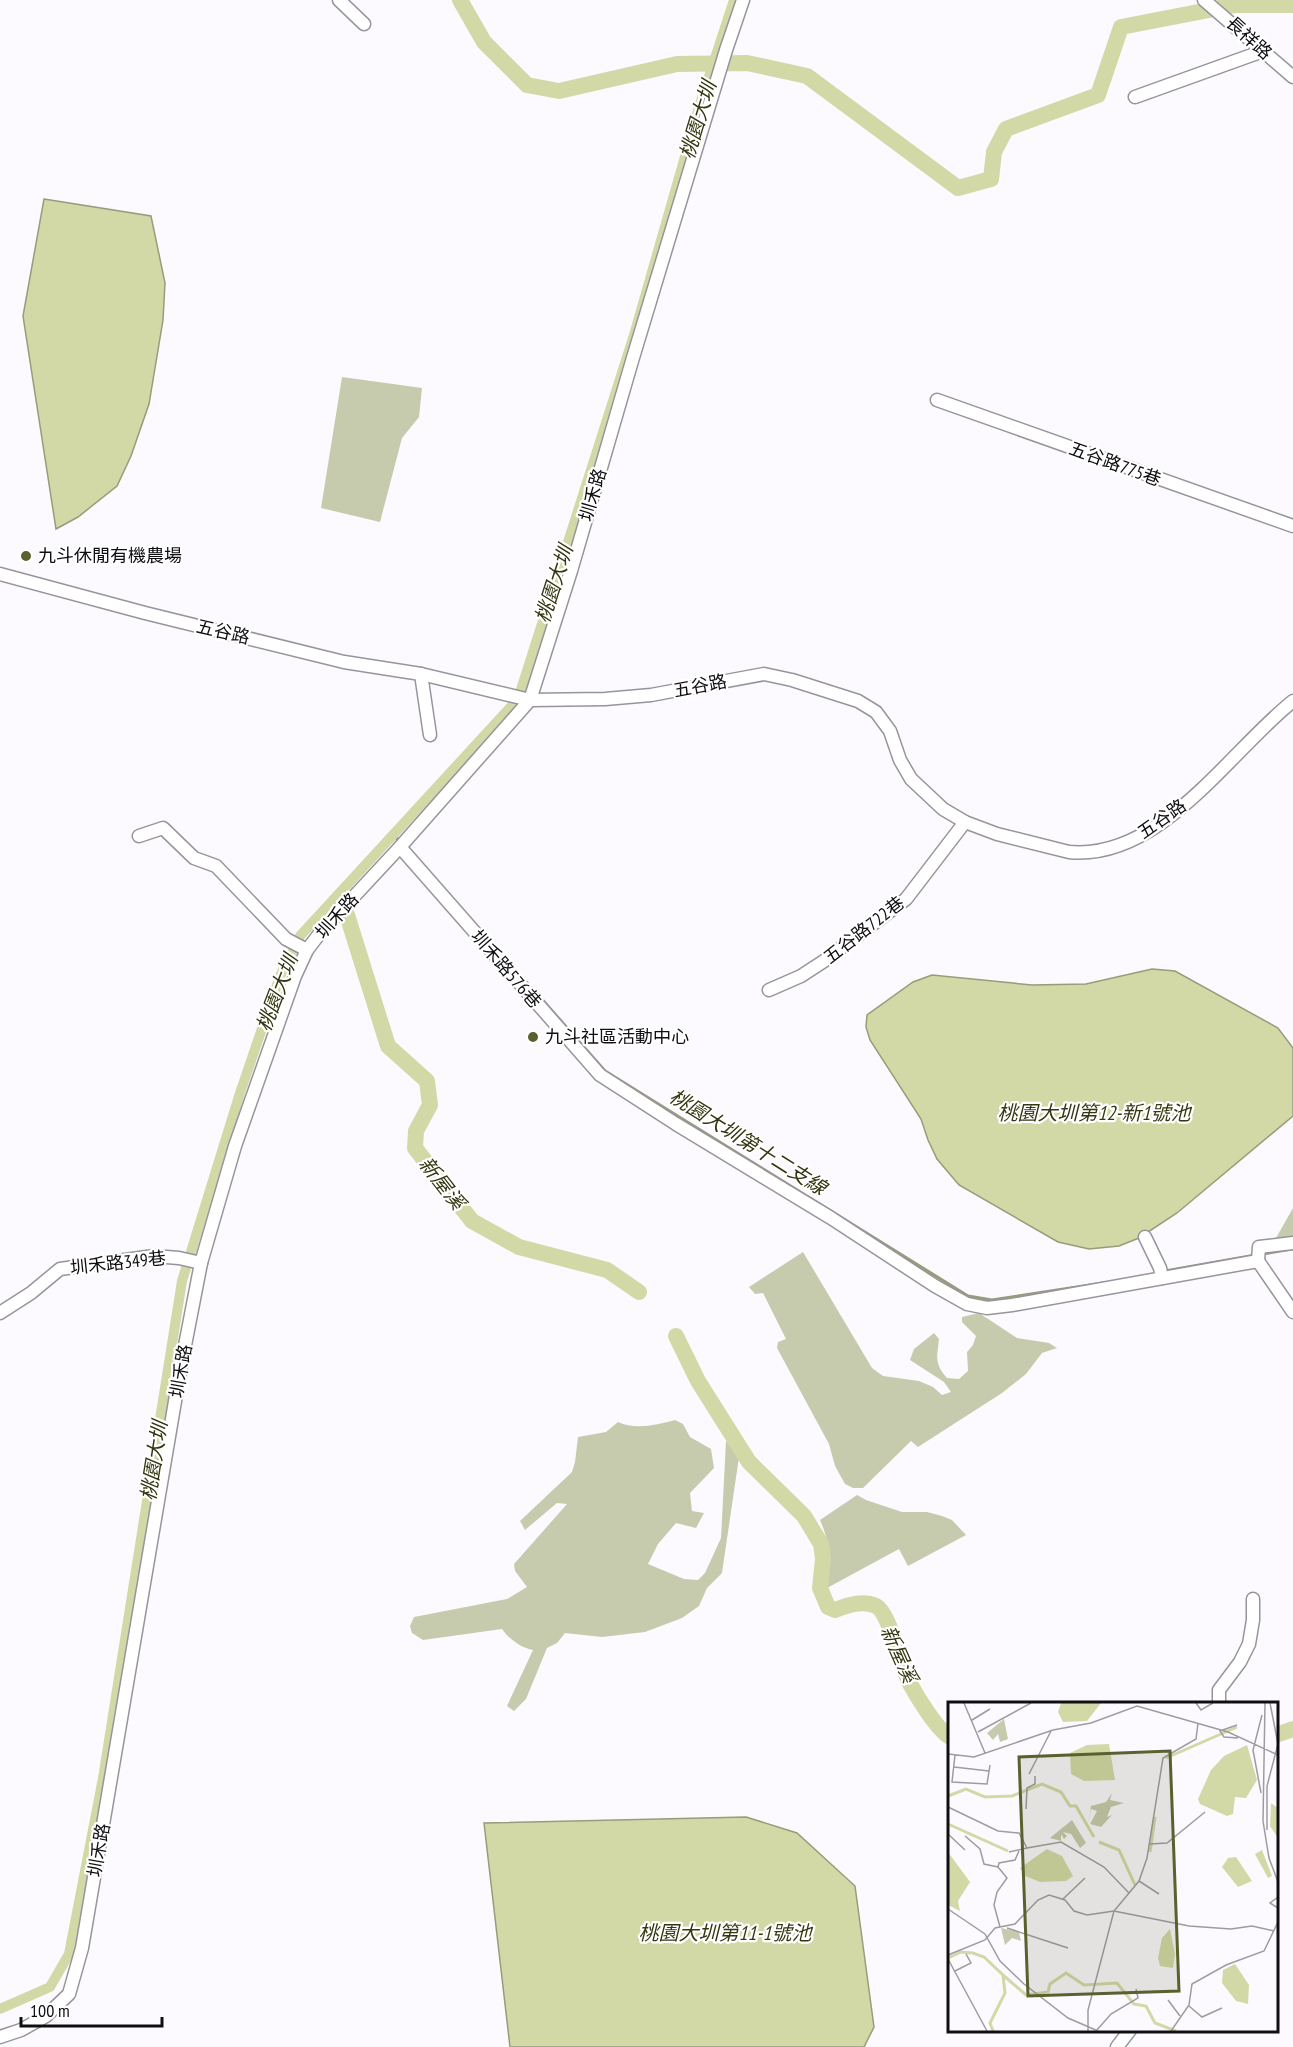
<svg xmlns="http://www.w3.org/2000/svg" width="1293" height="2047" font-family="'PT Sans Narrow','Noto Sans TC',sans-serif">
<rect width="100%" height="100%" fill="#fcfaff"/>
<g fill="#c6cbad">
<polygon points="342,377 422,388 419,417 402,438 380,522 321,508"/>
<polygon points="1293,1208 1293,1238 1280,1240 1276,1238"/>
<path d="M803,1252L872,1368L883,1376L919,1381L933,1387L942,1395L951,1392L944,1382L910,1360L914,1349L934,1333L939,1339C937,1357 934,1363 947,1378L959,1379L968,1371L967,1352L973,1345L976,1336L962,1322V1317L979,1313L1017,1338L1049,1343L1057,1348L1042,1353L1026,1374L1002,1393L918,1447L911,1441L863,1488H853L845,1484L835,1466L829,1444L777,1348L778,1342L786,1339L763,1293L755,1294L749,1287Z"/>
<path d="M675,1420L683,1424L690,1437L711,1449L714,1468L690,1493L692,1511L704,1513L696,1528L676,1523L658,1544L648,1564L684,1579L698,1580L705,1573L721,1538L726,1441L739,1457L722,1573L707,1588L699,1606L682,1618L645,1632L602,1637L565,1633L557,1643L547,1648L526,1699L514,1711L507,1706L533,1650C521,1648 509,1639 502,1629L423,1640L412,1633L410,1626L414,1617L507,1599L527,1587L515,1571L514,1564L567,1504L557,1503L525,1530L520,1521L572,1472L575,1462L578,1437L606,1432L618,1422C635,1430 657,1425 675,1420Z"/>
<path d="M857,1495L866,1500L902,1512H927L942,1516L952,1520L966,1535L908,1566L899,1549L827,1588C830,1561 831,1545 820,1520Z"/>
</g>
<g fill="#d2d9a6" stroke="#989c79" stroke-width="1.5">
<polygon points="44,199 151,216 165,283 163,320 149,404 131,456 117,486 78,517 56,529 23,316"/>
<polygon points="1152,969 1175,971 1278,1028 1293,1048 1293,1116 1177,1213 1139,1238 1119,1246 1089,1249 1058,1242 959,1185 937,1159 928,1140 921,1119 870,1040 866,1027 867,1015 913,982 932,975 1032,985 1086,984"/>
<polygon points="746,1817 797,1833 855,1886 874,2027 864,2047 510,2047 484,1823"/>
</g>
<g fill="none" stroke-linecap="round" stroke-linejoin="round">
<g stroke="#989c79" stroke-width="3">
<polyline points="393,835 401,842"/>
<polyline points="532,988 605,1071 968,1296 992,1300 1103,1283"/>
<polyline points="1263,1254 1292,1249"/>
<polyline points="1165,1271 1256,1255"/>
</g>
<polyline stroke="#d2d9a6" stroke-width="10" points="0,2009 50,1987 69,1954 103,1778 182,1281 240,1093 280,976 300,936 518,699 634,335 700,104 734,0"/>
<g stroke="#d2d9a6" stroke-width="16">
<polyline points="460,0 484,42 527,85 559,91 677,64 747,63 807,76 958,188 991,179 994,152 1006,129 1098,95 1121,27 1235,5 1293,5"/>
<polyline points="347,915 388,1046 427,1081 430,1105 416,1131 415,1148 472,1221 519,1247 607,1270 639,1292"/>
<path d="M676,1336L698,1381L749,1462L804,1516L821,1544L823,1559L820,1588L828,1607L835,1610C848,1605 863,1600 876,1606C889,1612 902,1667 909,1682C916,1695 937,1730 950,1737"/>
<polyline points="1276,1735 1293,1729"/>
</g>
<defs>
<g id="minor">
<polyline points="339,0 364,24"/>
<polyline points="1204,0 1293,77"/>
<polyline points="1135,97 1263,51"/>
<polyline points="937,400 1293,526"/>
<path d="M0,574L145,613L344,662L421,674L530,700L605,699L651,695L764,674L792,680L858,701L876,712L890,731L900,760L911,779L943,809L965,822L997,834L1069,852C1160,861 1229,752 1293,701"/>
<polyline points="421,674 430,735"/>
<polyline points="139,836 163,828 194,858 216,866 286,939 307,950"/>
<polyline points="400,847 600,1075 676,1124 831,1218 935,1286 967,1304 987,1308 1012,1305 1258,1261"/>
<polyline points="769,990 801,976 824,961 906,899 965,822"/>
<polyline points="1145,1237 1160,1268 1162,1278"/>
<polyline points="1258,1261 1293,1312"/>
<polyline points="1258,1261 1259,1247 1293,1243"/>
<polyline points="0,1313 31,1293 60,1269 154,1256 179,1258 201,1263"/>
<polyline points="1219,1704 1219,1690 1240,1662 1249,1644 1253,1620 1253,1599"/>
<polyline points="0,2037 21,2030 46,2016 69,1994 82,1948 181,1366 201,1263 235,1146 295,976 307,950 320,933 400,847 530,700 571,571 632,361 726,50 743,0"/>
<polyline points="1117,2047 1130,2030"/>
</g>
</defs>
<use href="#minor" stroke="#97949c" stroke-width="15"/>
<use href="#minor" stroke="#fff" stroke-width="12"/>
</g>
<g fill="#5b602e" stroke="#fff" stroke-width="2">
<circle cx="26" cy="556" r="6"/>
<circle cx="533" cy="1037" r="6"/>
</g>
<g text-anchor="middle" stroke-width="4.5" stroke-linejoin="round" paint-order="stroke">
<g font-size="18" fill="#0f0e11" stroke="#fff">
<text transform="translate(1249 38) rotate(42)" y="6">長祥路</text>
<text transform="translate(1115 464) rotate(20)" y="6">五谷路775巷</text>
<text transform="translate(593 495) rotate(-74)" y="6">圳禾路</text>
<text transform="translate(223 632) rotate(13)" y="6">五谷路</text>
<text transform="translate(700 686) rotate(-11)" y="6">五谷路</text>
<text transform="translate(1162 819) rotate(-35)" y="6">五谷路</text>
<text transform="translate(337 916) rotate(-48)" y="6">圳禾路</text>
<text transform="translate(864 930) rotate(-38)" y="6">五谷路722巷</text>
<text transform="translate(506 969) rotate(49)" y="6">圳禾路576巷</text>
<text transform="translate(118 1263) rotate(-6)" y="6">圳禾路349巷</text>
<text transform="translate(181 1371) rotate(-80)" y="6">圳禾路</text>
<text transform="translate(99 1850) rotate(-80)" y="6">圳禾路</text>
</g>
<g font-size="18" fill="#0f0e11" stroke="#fff" text-anchor="start">
<text x="38" y="562">九斗休閒有機農場</text>
<text x="545" y="1043">九斗社區活動中心</text>
</g>
<g font-size="20" font-style="italic" fill="#343710" stroke="#fff">
<text transform="translate(698 120) rotate(-73)" y="7">桃園大圳</text>
<text transform="translate(554 584) rotate(-72)" y="7">桃園大圳</text>
<text transform="translate(277 993) rotate(-69)" y="7">桃園大圳</text>
<text x="1094" y="1120">桃園大圳第12-新1號池</text>
<text transform="translate(748 1142) rotate(32)" y="7">桃園大圳第十二支線</text>
<text transform="translate(442 1183) rotate(52)" y="7">新屋溪</text>
<text transform="translate(154 1461) rotate(-81)" y="7">桃園大圳</text>
<text transform="translate(899 1654) rotate(66)" y="7">新屋溪</text>
<text x="725" y="1940">桃園大圳第11-1號池</text>
</g>
</g>
<g transform="translate(948 1702)">
<rect width="330" height="330" fill="#fcfaff"/>
<path d="M56,17L60,37L52,40L50,32L45,38L39,31ZM164,91L162,98L176,101L163,105L159,115L164,113L153,125L142,122L149,109L143,107L140,123L143,104L158,100ZM124,118L138,141L132,146L123,132L115,130L119,134L116,137L113,132V139L102,136ZM53,226L71,230L73,239L64,236L57,243Z" fill="#c6cbad"/>
<path d="M113,1H153L139,19L115,20L110,10ZM161,42L167,78L136,79L123,72L122,51L139,43ZM299,43L309,78L298,96L287,95L285,112L279,114L252,102L250,97L263,68L276,54ZM323,101L330,106V136L322,124ZM99,147L114,154L125,174L118,179L92,180L77,174L72,166ZM314,148L324,174L320,176L307,152ZM0,150L22,180L10,199L12,209L0,203ZM288,155L304,179L290,185L274,165L280,156ZM222,227L227,252L225,266L212,264L210,256L214,236ZM287,262L301,283L300,302L288,299L274,281L275,268Z" fill="#d2d9a6"/>
<path fill="none" stroke="#d2d9a6" stroke-width="3" d="M218,56L289,25M0,94L18,87L37,95L64,94L94,82L113,90L122,104H128L146,135M0,122L60,149M151,140L171,148L187,183M202,150L207,115M0,256L13,250L25,251L36,255L55,273L57,291L42,321L45,329M55,273L78,293L100,290L102,282L118,271L136,283L169,281L186,302L198,304L207,321L228,329"/>
<path fill="none" stroke="#9d9ca0" stroke-width="1.5" d="M16,1L37,51M248,1L253,8L265,1M317,1L315,119L321,156L330,180M322,1L330,42M24,18L42,7M289,23L272,29L276,35L290,36M30,30L83,1M0,52L26,55L105,28L143,21L189,4L280,30L330,53M7,53L4,80L39,82L42,63M6,65L41,69M81,72L103,29M313,91L305,48L314,13M0,105L50,129L71,131L79,146M78,107L79,86L87,82V74M319,128V84L330,42M0,132L17,148M17,134L32,147L36,162L50,165M202,142L219,141L257,110M79,146L113,140L156,165L181,191M61,150L79,146M50,165L59,176L49,190L46,203L52,225M50,165L51,161L67,158L71,149M191,179L211,192M330,195L322,201L330,206M115,197L137,176M0,207L37,232L52,259L76,282L120,316L150,329M59,226L120,246M0,253L37,238L47,226L67,222L90,198L101,193L117,198L126,209L139,213L166,209L241,224L283,227L304,224L326,229M0,257L39,329M7,269L23,261L18,252M220,298L232,314M241,304L254,315L274,306M140,329V308L166,209L191,179L199,156L215,56L248,37L250,21M148,329L163,312L190,296L188,287M223,329L241,303L244,282L278,263L316,249L330,220"/>
<path fill="#5b602e" fill-opacity="0.15" stroke="#5b602e" stroke-width="3" d="M222,49L231,289L80,294L71,55Z"/>
<rect width="330" height="330" fill="none" stroke="#0f0e11" stroke-width="3"/>
</g>
<path d="M21 2017v9h141v-9" fill="none" stroke="#0f0e11" stroke-width="3"/>
<text x="30" y="2017" font-size="18" fill="#0f0e11" stroke="#ffffff" stroke-width="4.5" paint-order="stroke">100 m</text>
</svg>
